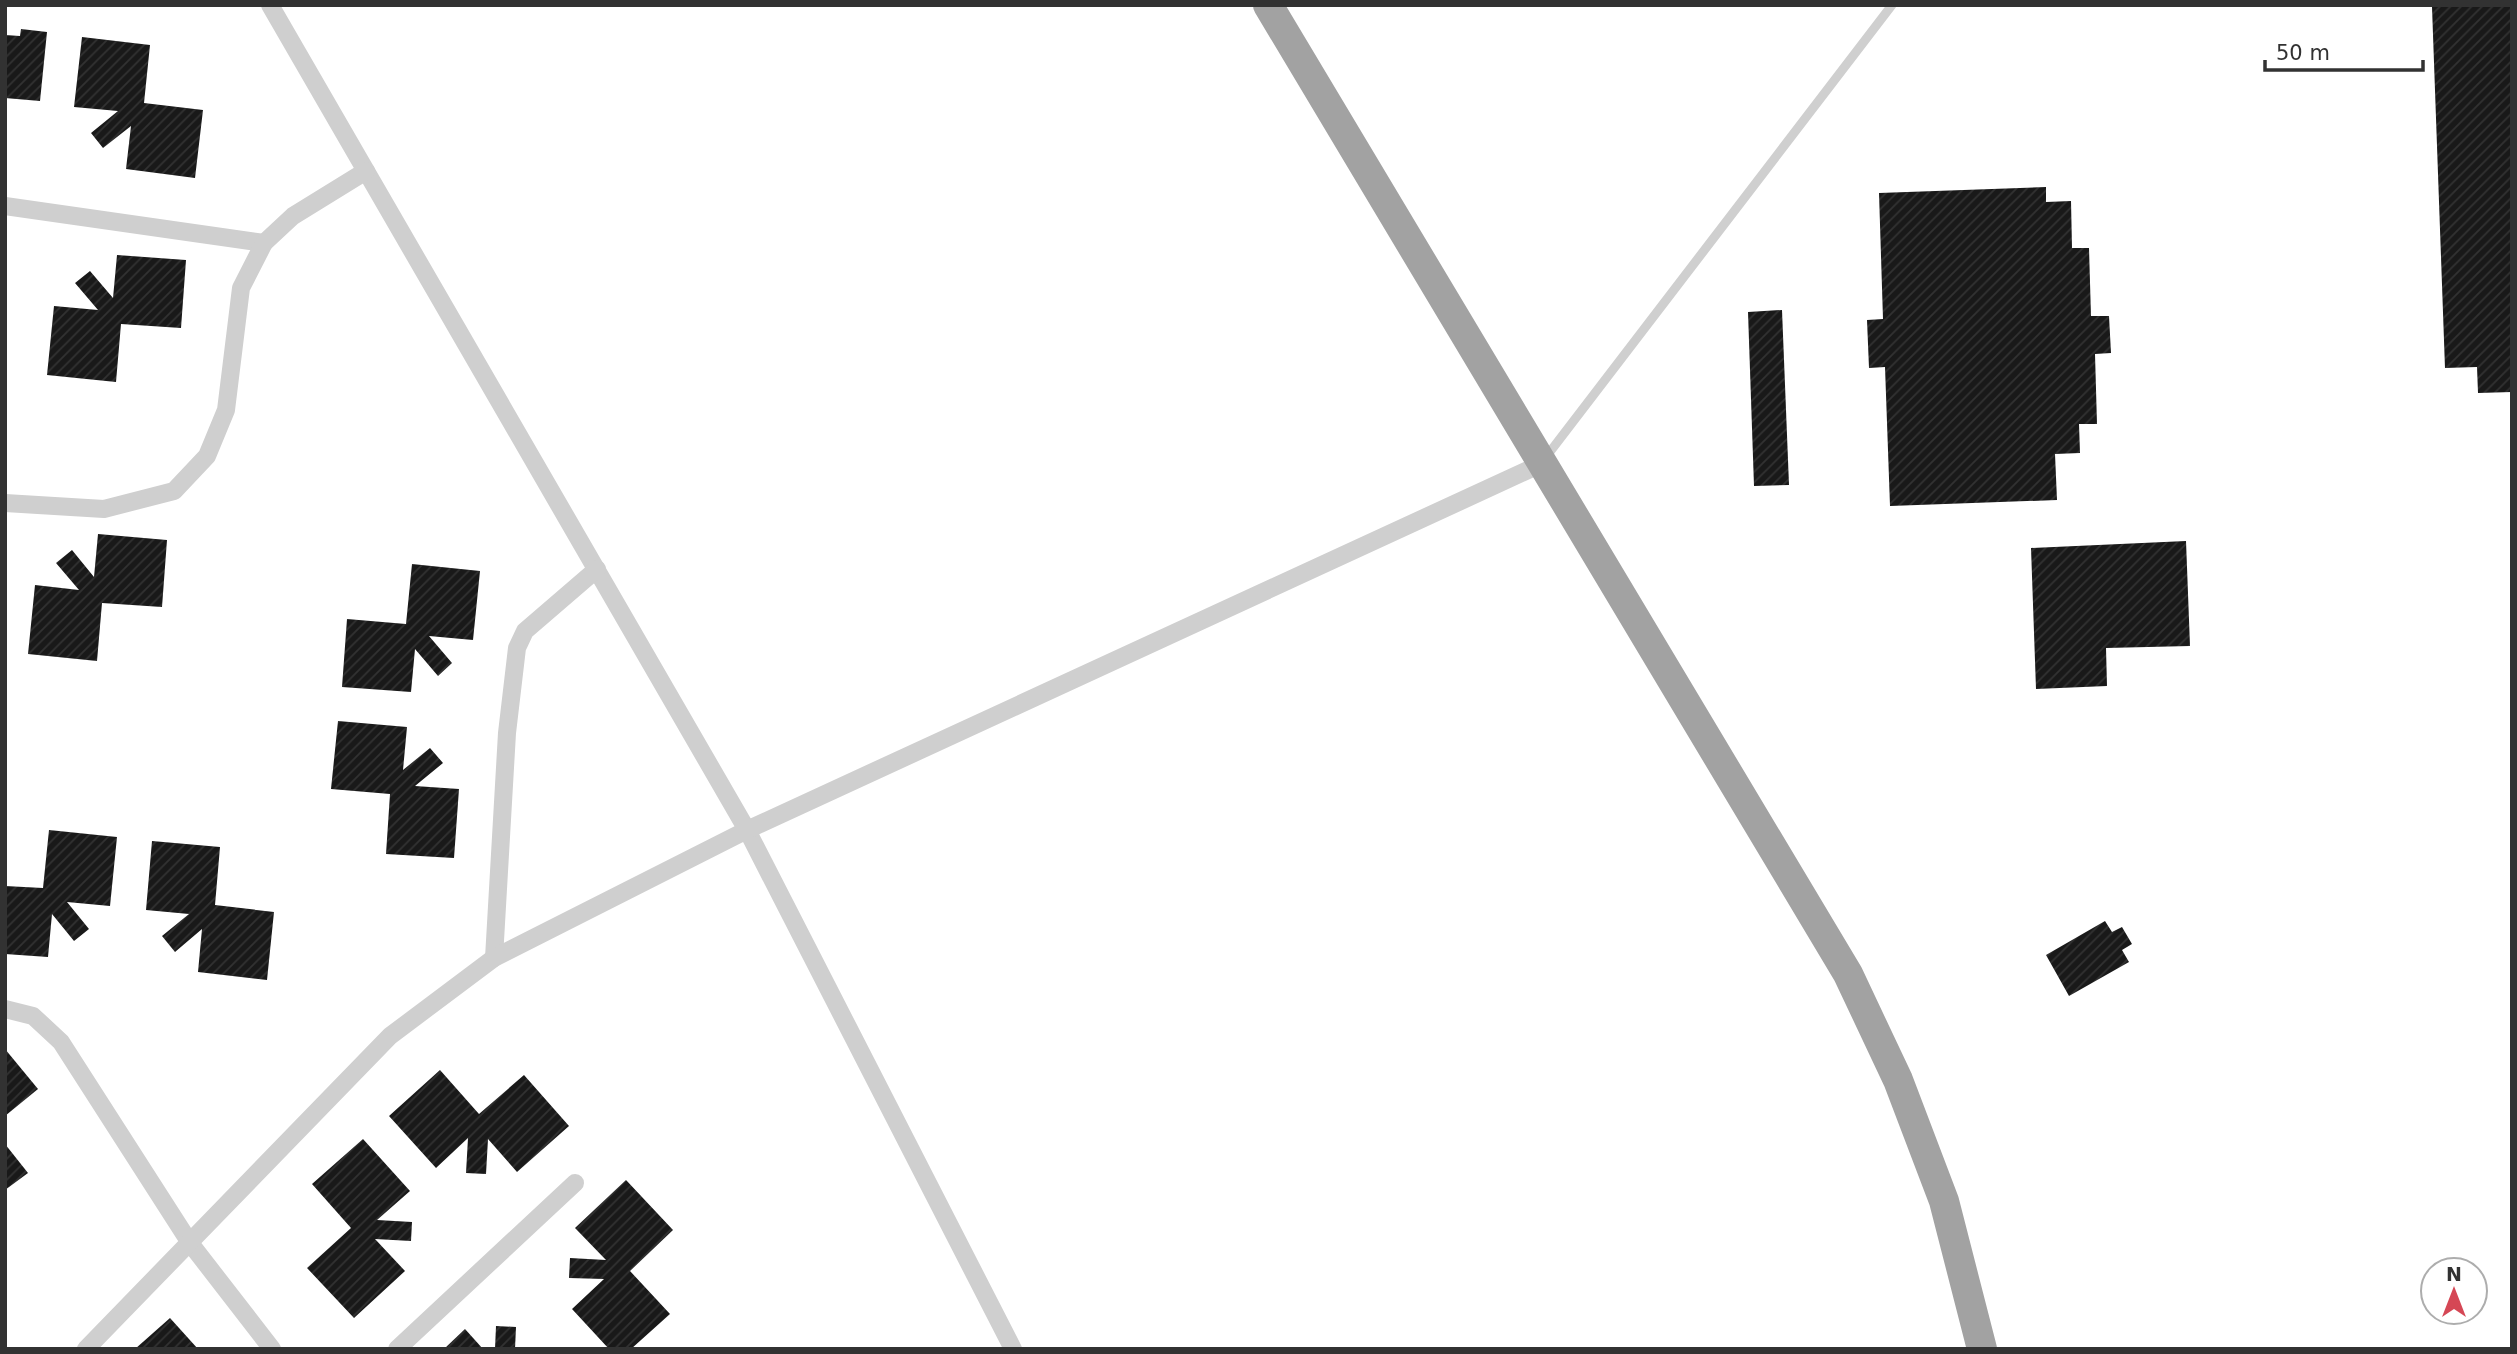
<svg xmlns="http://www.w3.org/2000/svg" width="2517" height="1354" font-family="'DejaVu Sans',sans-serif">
<defs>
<pattern id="building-hatch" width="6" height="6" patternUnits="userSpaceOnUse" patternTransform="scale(1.75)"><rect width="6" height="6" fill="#191919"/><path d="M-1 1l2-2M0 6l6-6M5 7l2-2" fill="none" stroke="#323232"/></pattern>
</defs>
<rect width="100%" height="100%" fill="#fff"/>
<g fill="url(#building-hatch)">
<polygon points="2512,5 2512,392 2478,393 2477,367 2445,368 2432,7"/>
<polygon points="21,29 47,32 40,101 5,98 5,35 20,36"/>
<polygon points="82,37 150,45 144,103 203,110 195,178 126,169 131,126 103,148 91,133 118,111 74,107"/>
<polygon points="2046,187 2046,202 2071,201 2072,248 2089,248 2091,316 2109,316 2111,353 2095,354 2097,424 2079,424 2080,453 2055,454 2057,500 1890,506 1885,367 1869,368 1867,320 1883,319 1879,193"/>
<polygon points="117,255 186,260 181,328 121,324 116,382 47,375 54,306 98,310 75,283 90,271 113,298"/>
<polygon points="1782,310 1789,485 1754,486 1748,312"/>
<polygon points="98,534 167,540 162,607 102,603 97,661 28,654 35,585 79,590 56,563 72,550 94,577"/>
<polygon points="2186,541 2190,646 2106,648 2107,686 2036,689 2031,548"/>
<polygon points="412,564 480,571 473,640 429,636 452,663 438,676 415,649 411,692 342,687 347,619 406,624"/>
<polygon points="338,721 407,727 403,770 430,748 443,763 415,786 459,789 454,858 386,854 390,794 331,789"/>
<polygon points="49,830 117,837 110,906 67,902 89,929 74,941 52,914 48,957 5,954 5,886 43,888"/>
<polygon points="152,841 220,847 215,905 274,912 267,980 198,972 202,929 175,952 162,936 189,914 146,910"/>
<polygon points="2105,921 2112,932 2122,927 2132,944 2122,950 2129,962 2069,996 2046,955"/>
<polygon points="5,1049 38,1089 5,1116"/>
<polygon points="440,1070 479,1114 524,1075 569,1126 517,1172 488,1139 486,1174 466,1173 468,1138 436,1168 389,1116"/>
<polygon points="363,1139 410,1191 377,1220 412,1222 411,1241 375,1239 405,1271 354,1318 307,1268 351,1228 312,1184"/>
<polygon points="5,1144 28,1173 5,1190"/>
<polygon points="626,1180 673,1230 630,1271 670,1314 631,1349 609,1349 572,1309 604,1279 569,1278 570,1258 606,1260 575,1228"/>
<polygon points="170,1318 198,1349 135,1349"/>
<polygon points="496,1326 516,1327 515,1349 495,1349"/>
<polygon points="465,1329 483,1349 444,1349"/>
</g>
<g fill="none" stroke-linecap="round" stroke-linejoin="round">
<polyline stroke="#cfcfcf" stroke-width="9" points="1546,457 1892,5"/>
<g stroke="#cfcfcf" stroke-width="18">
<polyline points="270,5 747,830 1013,1349"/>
<polyline points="5,206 264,243"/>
<polyline points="5,503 104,509 174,491 207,456 226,410 241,288 264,243 293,216 366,171"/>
<polyline points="494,958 507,733 517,648 525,631 597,569"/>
<polyline points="5,1009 33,1016 61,1042 190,1243 272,1349"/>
<polyline points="86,1349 390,1036 494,958 747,830 1541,464"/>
<polyline points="397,1349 575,1183"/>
</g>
<polyline stroke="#a2a2a2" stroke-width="30" points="1268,5 1848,974 1898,1080 1944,1201 1982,1349"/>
</g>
<rect width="2517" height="1354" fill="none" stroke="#323232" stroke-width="14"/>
<g transform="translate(2454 1291)"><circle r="33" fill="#ffffff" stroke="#adadad" stroke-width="2"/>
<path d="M0-5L12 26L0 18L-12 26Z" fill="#d54755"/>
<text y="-10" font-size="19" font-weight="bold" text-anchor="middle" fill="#323232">N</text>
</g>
<path d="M2265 60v10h158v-10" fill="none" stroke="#323232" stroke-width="3.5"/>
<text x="2276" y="60" font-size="21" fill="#323232" stroke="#ffffff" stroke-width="5" paint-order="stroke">50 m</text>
</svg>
